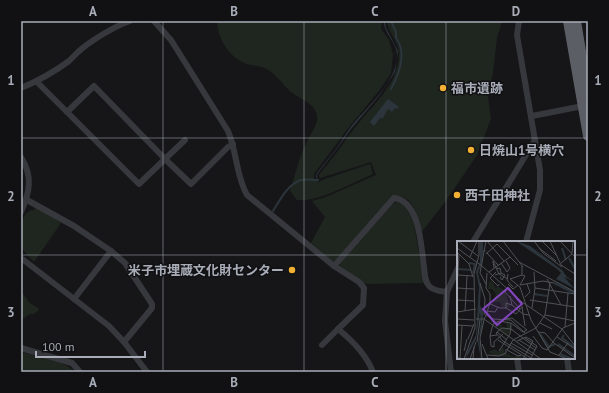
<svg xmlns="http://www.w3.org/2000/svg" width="609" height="393" font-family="'PT Sans','Noto Sans JP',sans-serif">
<rect width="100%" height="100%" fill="#161618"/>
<g fill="#1e261f">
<path d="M217,21H382L381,29L389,40L393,54L391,73L378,92L349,127L314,174V179L319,182L325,179L370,164L373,174C354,182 317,203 297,200L290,191C296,172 300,153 310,136C313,130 318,124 317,116C317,113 314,108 312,106C306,100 297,97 291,92C283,85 276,74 267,69C260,65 251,66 244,63C227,55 218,38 217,21Z"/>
<path d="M387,21H502L497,38L493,73L488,97L491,119L477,155L448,198L421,233C418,218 415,196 396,196L336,260L332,261L311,243L325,217L312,201L326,197L376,175L371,162L320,178L319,175C325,167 332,159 338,151C343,144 348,136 354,129C371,106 398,86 399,55C400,43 388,33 387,21Z"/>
<polygon points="397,202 404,203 413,218 424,283 364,284 340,268 340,263 393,204"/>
<path d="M35,208L47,213L61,223L34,262L21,248C21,236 18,211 34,210Z"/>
<polygon points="21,291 29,302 39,309 38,311 34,314 30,314 21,320"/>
<path d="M21,352C35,356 66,360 74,372H21Z"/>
</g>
<g fill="#2c353c">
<path d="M384,21H385L386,28L398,51L395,72L379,96L351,129L336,150L318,173L317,176L318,180L316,177L317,173C323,165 330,157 336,149C341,142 345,135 350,128C366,107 397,83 397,55C397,42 383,33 384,21Z"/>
<polygon points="388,99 399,107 397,109 395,108 392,112 388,109 383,118 380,118 374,126 370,122"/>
</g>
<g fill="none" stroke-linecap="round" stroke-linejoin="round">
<g stroke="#2c353c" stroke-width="2">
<path d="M391,21L396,32V38C407,52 399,74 391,89"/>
<path d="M273,211C280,200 288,184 301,180C306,179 313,180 318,180"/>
</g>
<g stroke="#37383d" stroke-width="6">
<path d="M154,21L171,40L228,131C237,152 236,176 247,195L334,266L394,198C420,201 421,246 424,267C425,274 424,281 430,287C435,291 440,291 447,292"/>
<polyline points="519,21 517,35 540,170 540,190 526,242"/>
<polyline points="37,82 139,184 165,159 191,184 228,147 233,144"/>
<path d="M21,88C38,81 54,72 69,61C72,58 75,55 78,52C90,41 115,26 130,21"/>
<polyline points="67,112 94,86 165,159 185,140"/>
<polyline points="532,116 588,105"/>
<path d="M21,157C33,176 30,192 21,212"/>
<polyline points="27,200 74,226 111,251 125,263 152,304 152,308 124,342"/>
<polyline points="473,242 535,140"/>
<polyline points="21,258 109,326 124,342 147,372"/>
<path d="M334,266L359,282L364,288L363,305L338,329C353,341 366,354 373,372"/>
<polyline points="74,299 111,251"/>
<polyline points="322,345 338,329"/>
<polyline points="21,348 72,363 80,372"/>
<polyline points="517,358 519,372"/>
<polyline points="567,358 569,372"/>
<polyline points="451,372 445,321 447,292 458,268"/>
</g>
<g stroke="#5b5e65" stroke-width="10">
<polyline points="568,21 588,136"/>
<polyline points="576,21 588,94"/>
</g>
</g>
<path fill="none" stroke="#a8adb8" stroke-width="1" stroke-opacity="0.55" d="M163,21V372M304,21V372M446,21V372M21,138H588M21,255H458M574,255H588"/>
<g fill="#f2b134" stroke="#111113" stroke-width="1.5">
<circle cx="443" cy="88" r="4"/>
<circle cx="471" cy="150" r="4"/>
<circle cx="457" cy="195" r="4"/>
<circle cx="292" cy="270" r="4"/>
</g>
<g text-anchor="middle" stroke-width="3" stroke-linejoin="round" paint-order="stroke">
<g font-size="13" font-weight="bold" fill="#a8adb8" stroke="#111113" text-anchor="start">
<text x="451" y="93">福市遺跡</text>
<text x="479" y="155">日焼山1号横穴</text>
<text x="465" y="200">西千田神社</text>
<text x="284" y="275" text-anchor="end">米子市埋蔵文化財センター</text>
</g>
</g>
<g transform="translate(457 241)">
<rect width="118" height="118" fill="#161618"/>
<path d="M35,40L39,48L40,45L47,49L53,65L51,67L45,66L43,61H35L39,53L35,48H31L32,41ZM32,79L43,81L45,86L50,87L49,82L53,81L56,90L53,89L51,95ZM46,106L48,112L57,116L64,114L65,118L37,114L31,111L38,108L41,111Z" fill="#1e261f"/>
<path d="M23,0H26V9L30,10V12L29,10L26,11L25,21L21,32L24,45L23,64L26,70L25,88L22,96L24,118L21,103L24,81L23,71L19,98L9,118L10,111L19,94L22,46L19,31L23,21ZM59,0L73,5L105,29L110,36L118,41L107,36L118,48L99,38L104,32L100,28Z" fill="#2c353c"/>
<path fill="none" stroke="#2c353c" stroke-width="2" d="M105,7L109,19M112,17L118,28M12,22L18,23L16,32M1,28L14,29M97,42L117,52M77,53L90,55M83,93L92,106L98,103M107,94L105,97L117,106M101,103L118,115M103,113L115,118"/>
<path fill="none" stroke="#505258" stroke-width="1" d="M1,0L21,15M29,0L23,32L29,43M30,0L47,20M46,0L66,26M77,0L86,12L105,26M85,0L100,15M93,0L104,24L118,33M103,0L118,16M0,7L25,25L65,61L105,88L118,105M82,7L99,20M0,11L12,23L16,36M30,12L41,24M115,12L116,0M29,13L40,3L53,16M13,16L20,0M62,21L118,51M44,22L50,31L53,27L49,20M104,22L115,13M37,27L36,20L42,33L51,38M32,31L53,16L61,24M39,31L33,37L41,45L42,43M30,32L29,47L33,53V62L29,74L36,78L54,79L69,93M51,33L50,39L56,46M1,34L16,35M38,34L44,32L43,27L40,28M43,36L45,39L48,34L44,32M53,38L63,46L74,79L93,111L108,117M53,38L65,34M90,38L104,64M23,42L28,58L27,74M51,43L56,48L61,44M63,44L86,40L97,42M63,44L68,35L65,34V25M0,47L2,13M0,47L17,48M78,47L118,53M49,48L48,51L63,68M53,55L55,64L66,73L65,65M68,56L73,51L70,43M0,59L17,60M73,59L118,66M33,63L43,67H49V62L55,64M49,67L59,73L65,66M75,67L78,47L77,31M8,70L10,35M30,70L38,71L41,66M0,71L19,68M88,74L118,80M0,78L17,79M19,78H27L29,74M27,78L84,118M83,82L95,88M0,84L16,85M68,85L66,73L72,74M108,86L111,52M40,91L50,99M81,91L88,92L97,102L118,117M40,94L33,95L36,83L42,80L54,82L66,91L70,89L55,77L48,78M33,95L34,105L37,106V101L46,93M76,95L85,107L90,109L106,87L118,82M100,96L118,108M68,97L80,105L74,117M11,98L17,83M41,99L71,118M62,99L78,109M60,100L69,96L76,100L66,118M20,101L23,79M54,102L75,114M25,103L31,118M7,110L10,98M42,110L53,93L54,83M30,114L42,115L49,112V108M64,114L61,115L50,109L56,99L79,87L88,74L93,42M102,114L111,102M0,117H3L5,85M74,117L46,100L39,92L45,87L54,88L79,107M7,118L18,87L17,33L22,14V0M13,118L19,101M16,118L17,106M25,118L23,97L27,79"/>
<path fill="#8446be" fill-opacity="0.15" stroke="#8446be" stroke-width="2" d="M51,47L65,63L40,84L26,68Z"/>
<rect width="118" height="118" fill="none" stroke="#a8adb8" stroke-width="2"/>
</g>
<rect width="609" height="393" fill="none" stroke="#111113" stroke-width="44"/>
<path d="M36 351v6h109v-6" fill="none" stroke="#a8adb8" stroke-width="2"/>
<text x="42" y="351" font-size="12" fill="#a8adb8" stroke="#111113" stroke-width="3" paint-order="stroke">100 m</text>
<rect x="22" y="22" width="565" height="349" fill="none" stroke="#a8adb8" stroke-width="1.5"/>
<g font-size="13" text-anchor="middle" font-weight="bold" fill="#a8adb8">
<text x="93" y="16">A</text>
<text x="234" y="16">B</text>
<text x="375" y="16">C</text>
<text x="516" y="16">D</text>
<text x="11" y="85">1</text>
<text x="598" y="85">1</text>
<text x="11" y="201">2</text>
<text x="598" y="201">2</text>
<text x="11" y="317">3</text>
<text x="598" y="317">3</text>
<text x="93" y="387">A</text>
<text x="234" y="387">B</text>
<text x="375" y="387">C</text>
<text x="516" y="387">D</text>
</g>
</svg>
